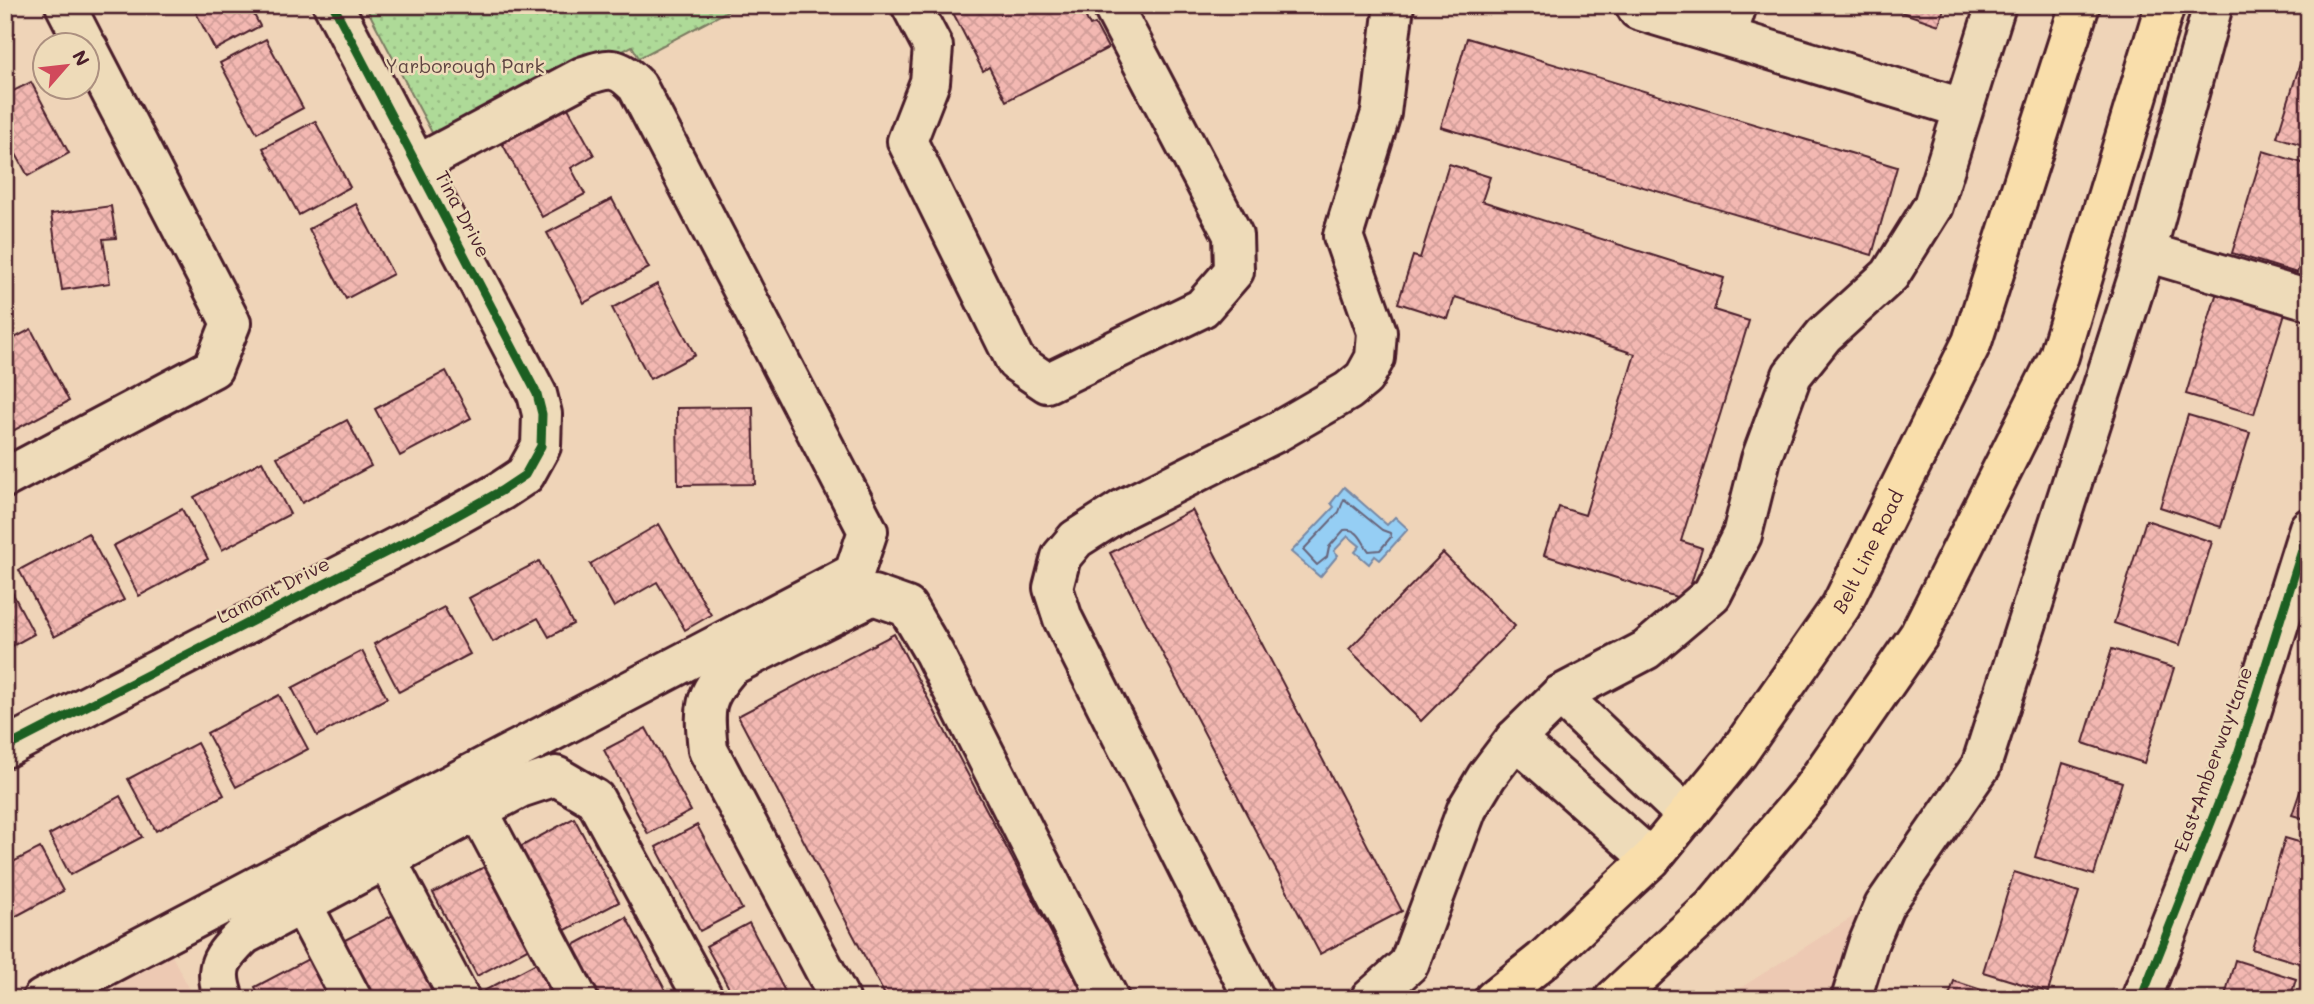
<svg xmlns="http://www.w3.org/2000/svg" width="2314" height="1004" font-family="Mali,sans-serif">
<defs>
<pattern id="park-dots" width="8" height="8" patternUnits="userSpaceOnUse" patternTransform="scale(1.75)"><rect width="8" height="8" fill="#aeda98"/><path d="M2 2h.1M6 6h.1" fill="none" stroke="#97bb83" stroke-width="1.8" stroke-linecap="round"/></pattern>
<pattern id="building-cross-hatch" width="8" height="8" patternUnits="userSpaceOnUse" patternTransform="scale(1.75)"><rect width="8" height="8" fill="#f3b8b2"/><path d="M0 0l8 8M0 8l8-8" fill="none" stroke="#d29e99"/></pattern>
</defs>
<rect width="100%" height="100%" fill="#efd4b8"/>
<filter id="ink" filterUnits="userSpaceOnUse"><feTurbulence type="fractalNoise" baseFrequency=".0143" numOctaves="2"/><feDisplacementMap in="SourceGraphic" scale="14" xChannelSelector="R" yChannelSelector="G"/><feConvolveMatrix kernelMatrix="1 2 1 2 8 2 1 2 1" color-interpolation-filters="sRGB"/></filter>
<g filter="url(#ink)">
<g fill="#edc9b3">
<polygon points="1857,914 1831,999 1723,999"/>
<polygon points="171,954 195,999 88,999"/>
</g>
<polygon fill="url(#park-dots)" stroke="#7c7c62" stroke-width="2" points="365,5 739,5 639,58 632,46 440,148"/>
<polygon fill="#95cef4" stroke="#7788a4" stroke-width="2" points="1344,487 1387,525 1395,517 1408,529 1380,560 1375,556 1369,564 1355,552 1360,546 1348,536 1334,551 1338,555 1320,577 1291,552 1334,507 1331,503"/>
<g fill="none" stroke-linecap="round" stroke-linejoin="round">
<path stroke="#68657b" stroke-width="2" d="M1344,499L1382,530L1390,533L1391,537L1380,550L1369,551C1362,543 1360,528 1344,530L1329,547L1327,557L1317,565L1303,550L1339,512Z"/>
</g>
<g fill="url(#building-cross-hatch)" stroke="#4a1f2b" stroke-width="2">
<polygon points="192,5 249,5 260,26 215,50"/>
<polygon points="949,5 1080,5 1090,26 1095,24 1108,48 1006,101 989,67 983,71"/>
<polygon points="1880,5 1945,5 1939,25"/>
<polygon points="2309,35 2309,147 2277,137"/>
<polygon points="1467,38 1897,167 1872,255 1441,127"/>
<polygon points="266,39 303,108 257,133 220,63"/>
<polygon points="31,82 69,153 28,176 5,134 5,95"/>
<polygon points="568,108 594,155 571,168 585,194 542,217 502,143"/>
<polygon points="315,121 350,187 299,215 263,148"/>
<polygon points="2263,151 2309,165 2309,234 2297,273 2232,253"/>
<polygon points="1449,164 1490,177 1482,201 1724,278 1714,310 1749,321 1681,541 1702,548 1686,600 1544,555 1559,507 1585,515 1635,354 1455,297 1448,319 1398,303 1413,256 1420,258"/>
<polygon points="612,199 649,268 584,303 547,233"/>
<polygon points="356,204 393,274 346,299 309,229"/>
<polygon points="111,206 116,238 103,239 110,283 62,290 51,214"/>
<polygon points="657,284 695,355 650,379 612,308"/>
<polygon points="2217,292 2285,313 2254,414 2186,394"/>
<polygon points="31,329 69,401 5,435 5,343"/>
<polygon points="446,371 471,418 400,456 375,409"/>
<polygon points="753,407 755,484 678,485 677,408"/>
<polygon points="2188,415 2250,433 2221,527 2160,507"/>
<polygon points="347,420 371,466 302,503 277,457"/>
<polygon points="262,461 290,514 222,550 194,497"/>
<polygon points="182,509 208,559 139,596 113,546"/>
<polygon points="1192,510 1402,911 1320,954 1110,553"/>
<polygon points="2146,520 2212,542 2180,645 2114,623"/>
<polygon points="659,524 711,615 685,630 657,582 614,607 590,564"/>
<polygon points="88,533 124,600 54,637 19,570"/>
<polygon points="1443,553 1515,626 1421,721 1349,649"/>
<polygon points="539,561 573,624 549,637 538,618 493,642 469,598"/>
<polygon points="12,592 34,634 5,650 5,596"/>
<polygon points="444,607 470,654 399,692 374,644"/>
<polygon points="894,634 1086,999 887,999 738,716"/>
<polygon points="2112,649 2174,668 2144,763 2083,743"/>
<polygon points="362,651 387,698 317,736 292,688"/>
<polygon points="279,695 308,749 236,787 207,733"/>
<polygon points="646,728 691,811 648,834 604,750"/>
<polygon points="197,743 224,795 156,831 128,779"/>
<polygon points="2063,763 2122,782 2094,875 2035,857"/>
<polygon points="2309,765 2309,820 2292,815"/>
<polygon points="120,796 142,837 70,875 49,835"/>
<polygon points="574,818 619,902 564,931 520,847"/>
<polygon points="697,825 742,909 700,931 656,847"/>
<polygon points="2285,838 2309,845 2309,966 2252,949"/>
<polygon points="40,848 63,891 5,922 5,866"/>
<polygon points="488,865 531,947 477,976 433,893"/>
<polygon points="2014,872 2079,892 2048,992 1983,972"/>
<polygon points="399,912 442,993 431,999 374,999 343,941"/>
<polygon points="626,917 670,999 600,999 572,946"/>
<polygon points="749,923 789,999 735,999 706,946"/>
<polygon points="310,958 331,999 261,999 255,987"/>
<polygon points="2235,960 2296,979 2290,999 2224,999"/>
<polygon points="538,962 558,999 488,999 484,991"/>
<polygon points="1954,981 2009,999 1948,999"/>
</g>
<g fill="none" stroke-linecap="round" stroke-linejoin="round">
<defs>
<g id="minor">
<polyline points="65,5 86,46"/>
<polyline points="911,5 933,47 930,82 907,141 1016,362 1047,383 1202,308 1234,271 1233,235 1112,5"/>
<polyline points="1635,5 1638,10 1962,108"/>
<polyline points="2213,5 2146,252 2309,300"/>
<polyline points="1727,36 1737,5"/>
<polyline points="5,478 213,368 231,323 88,48"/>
<polyline points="1560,695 1687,816"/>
<polyline points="1515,739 1651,859"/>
<polyline points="5,748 447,521 501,491 525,475 541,446 542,414 537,394 333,5"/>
<polyline points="478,810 578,999"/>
<polyline points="386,859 460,999"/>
<polyline points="302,904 352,999"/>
<path d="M42,999L854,573L868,531L637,86C617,66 611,67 584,76L417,165"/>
<path d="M224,999C212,966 222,957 244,935L520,788L556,776L595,799L704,999"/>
<path d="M840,999L708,750C704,708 702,699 731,666L873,595L907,607L934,653L1109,999"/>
<polyline points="1254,999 1063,619 1053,588 1061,557 1076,539 1123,509 1277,432 1348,391 1364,378 1375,358 1377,332 1343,236 1381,113 1394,5"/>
<polyline points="1370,999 1409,964 1467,809 1487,776 1515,739 1560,695 1646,650 1712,594 1742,535 1761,459 1792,375 1824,335 1890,275 1933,206 1996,5"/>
<polyline points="1851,999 1868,944 1884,906 1981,766 2146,252"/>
<polyline points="2141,999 2238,754 2309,528"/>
</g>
<g id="major">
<path id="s1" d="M1494,999L1543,960L1651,859L1738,753L1841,606L1972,342L2080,5"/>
<polyline points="1614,999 1713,907 1812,789 1919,635 2059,356 2165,5"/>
</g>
</defs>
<use href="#minor" stroke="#4a1f2b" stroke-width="44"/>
<use href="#major" stroke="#4a1f2b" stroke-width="44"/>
<use href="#minor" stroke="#eedbb9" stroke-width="38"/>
<use href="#major" stroke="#f9deab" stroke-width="38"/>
<defs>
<g id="cycleway">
<polyline points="5,748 447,521 501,491 525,475 541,446 542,414 537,394 333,5"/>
<polyline points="2141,999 2238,754 2309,528"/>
</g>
</defs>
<use href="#cycleway" stroke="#eedbb9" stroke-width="13"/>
<use href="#cycleway" stroke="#1b5e20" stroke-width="9"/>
</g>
</g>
<g text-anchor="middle" stroke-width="5" stroke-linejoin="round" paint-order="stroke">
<g font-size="19" fill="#5e4441" stroke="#eedbb9">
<text x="465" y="73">Yarborough Park</text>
</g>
<g font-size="19" fill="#4a1f2b" stroke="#eedbb9">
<text transform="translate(463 214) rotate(62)" y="7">Tina Drive</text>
<text dy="7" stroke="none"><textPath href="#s1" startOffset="588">Belt Line Road</textPath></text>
<text transform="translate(273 590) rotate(-27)" y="7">Lamont Drive</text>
<text transform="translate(2213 759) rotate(-70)" y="7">East Amberway Lane</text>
</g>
</g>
<rect width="2314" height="1004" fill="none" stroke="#eedbb9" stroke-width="28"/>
<rect x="14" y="14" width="2286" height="976" fill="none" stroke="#4a1f2b" stroke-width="2.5" filter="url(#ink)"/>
<g transform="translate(66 66) rotate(62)"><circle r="33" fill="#eedbb9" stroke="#ac9080" stroke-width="2"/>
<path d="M0-5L12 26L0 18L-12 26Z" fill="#d1495b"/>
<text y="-10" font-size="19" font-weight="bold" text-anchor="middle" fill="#4a1f2b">N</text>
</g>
</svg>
